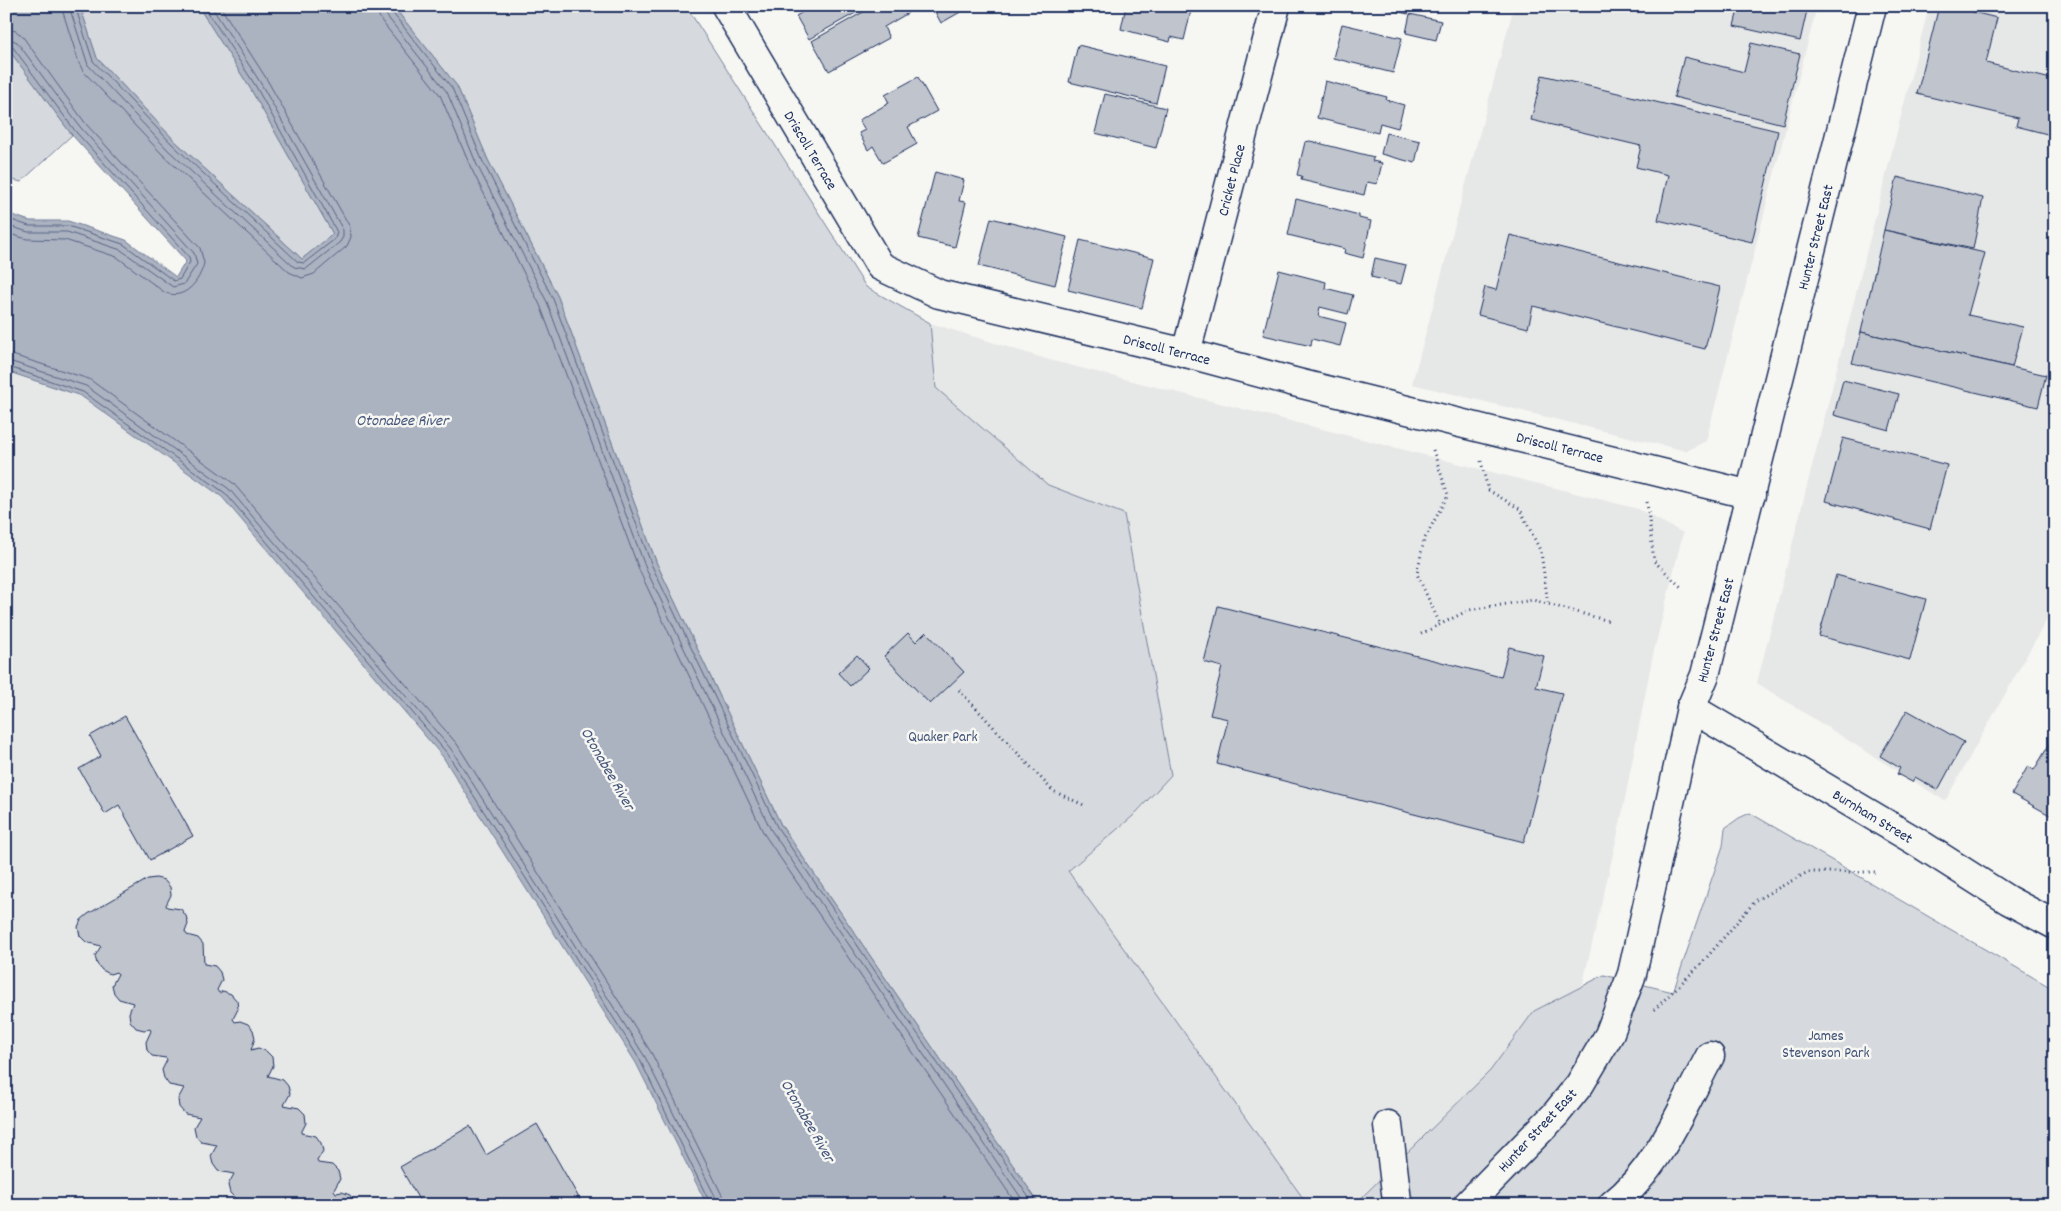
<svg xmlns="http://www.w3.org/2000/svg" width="2061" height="1211" font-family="Dekko,sans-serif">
<rect width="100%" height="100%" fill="#f6f6f2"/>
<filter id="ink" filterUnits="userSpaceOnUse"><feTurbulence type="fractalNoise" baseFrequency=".02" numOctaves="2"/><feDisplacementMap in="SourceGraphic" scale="10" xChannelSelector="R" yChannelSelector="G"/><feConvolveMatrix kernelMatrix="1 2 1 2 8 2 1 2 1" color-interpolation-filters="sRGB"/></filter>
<g filter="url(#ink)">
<g fill="#e6e7e7">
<polygon points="1514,6 1817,6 1706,441 1686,451 1412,384"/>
<polygon points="1929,6 2055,6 2055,605 1945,801 1757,683"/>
<polygon points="930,323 1049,360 1638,509 1683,533 1652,659 1620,824 1582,987 1534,1011 1490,1071 1354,1205 1308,1205 1068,871 1133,816 1171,775 1124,514 1048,485 936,388"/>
<polygon points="6,371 81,396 222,497 443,757 636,1063 707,1205 6,1205"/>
</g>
<g fill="#d6d9dd" stroke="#78849e">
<polygon points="80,6 198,6 250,88 333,234 302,259 175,141 97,58"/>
<polygon points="393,6 686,6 866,287 930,323 936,388 1048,485 1124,514 1171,775 1133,816 1068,871 1308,1205 1040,1205 781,825 657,564 558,297 488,160 457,86"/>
<polygon points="6,46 72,135 21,182 6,178"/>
<polygon points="1750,813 2055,990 2055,1205 1354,1205 1490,1071 1534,1011 1604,975 1673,992 1723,846 1725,828 1739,818"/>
</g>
<polygon fill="#abb2c0" stroke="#717e99" points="6,6 80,6 97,58 175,141 302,259 333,234 250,88 198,6 393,6 457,86 488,160 558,297 657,564 781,825 1040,1205 707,1205 636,1063 443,757 222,497 81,396 6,371 6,213 30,221 68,221 126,240 176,277 186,261 72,135 6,46"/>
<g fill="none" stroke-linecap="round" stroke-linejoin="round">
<g stroke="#556385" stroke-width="1">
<polyline points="61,6 79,63 83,71 162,154 289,272 302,278 314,274 347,246 351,237 350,227 266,78 220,6"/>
<polyline points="69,6 88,65 167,149 294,267 306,269 340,242 343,237 343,230 260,82 211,6"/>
<polyline points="75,6 93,61 172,144 298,262 304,263 335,239 337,232 255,85 204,6"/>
<polyline points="376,6 380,19 440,95 471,168 540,305 640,572 764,834 1017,1205"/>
<polyline points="384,6 386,15 447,92 477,165 547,302 646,569 771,830 1026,1205"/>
<polyline points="390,6 391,11 452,88 483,162 553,299 652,566 777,827 1034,1205"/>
<path d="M6,29L16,31L23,37L86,124L200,248L204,263C200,281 184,302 164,292L117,257L65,240L27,239L6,233"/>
<polyline points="6,37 17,42 81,128 194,253 197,264 184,284 173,287 121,250 67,232 28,232 6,225"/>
<polyline points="6,43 12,46 76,132 189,257 190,262 180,279 174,281 123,244 68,226 29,226 6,218"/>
<polyline points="6,353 89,379 233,483 457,744 652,1054 722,1195 725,1205"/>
<polyline points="6,360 86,386 229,489 451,749 645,1057 716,1198 717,1205"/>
<polyline points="6,366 83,392 225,493 447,753 640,1060 711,1205"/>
</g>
</g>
<g fill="#c0c4cd" stroke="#1b2f5e">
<polygon points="814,6 868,6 809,39 796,16"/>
<polygon points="879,6 904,6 908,13 884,27 889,38 829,71 812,41 872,7 873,10"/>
<polygon points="932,6 971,6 941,23"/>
<polygon points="1126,6 1179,6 1178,8 1191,11 1184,40 1171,37 1170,42 1121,29"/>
<polygon points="1376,6 1410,6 1408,14"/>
<polygon points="1739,6 1808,6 1800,41 1734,26"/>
<polygon points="1939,6 1949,6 1997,18 1986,63 2055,80 2055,136 2016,126 2018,118 1917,94"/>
<polygon points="1410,14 1441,21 1436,40 1406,33"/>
<polygon points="1342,24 1402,38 1393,73 1333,58"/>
<polygon points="1751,43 1800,54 1783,124 1674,97 1684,57 1744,72"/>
<polygon points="1078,45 1165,66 1156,103 1069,82"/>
<polygon points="1542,75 1778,131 1752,242 1658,220 1668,175 1636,167 1641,146 1531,120"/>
<polygon points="918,77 937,111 908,127 917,144 883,163 873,146 868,150 859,133 865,130 859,120 889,103 885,95"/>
<polygon points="1325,81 1387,97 1386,100 1404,105 1398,128 1380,123 1378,133 1317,118"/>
<polygon points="1105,94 1166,108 1156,148 1095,133"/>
<polygon points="1386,133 1420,141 1415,163 1381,154"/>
<polygon points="1310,141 1374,157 1372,161 1382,163 1377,184 1367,182 1364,195 1301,180 1302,176 1297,175 1305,142"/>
<polygon points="935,172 964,180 959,201 966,202 955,247 918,238"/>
<polygon points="1897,177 1983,198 1973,249 1884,230"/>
<polygon points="1296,199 1359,215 1359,218 1371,221 1363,258 1344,253 1345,249 1288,235"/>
<polygon points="991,218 1067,237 1055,285 979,266"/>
<polygon points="1884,230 1985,253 1968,315 2023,327 2012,367 1861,332"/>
<polygon points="1510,235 1720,287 1705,349 1533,306 1528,328 1478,315 1485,287 1496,290"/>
<polygon points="1080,240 1154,258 1142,308 1068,290"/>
<polygon points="1375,258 1406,265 1401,284 1371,277"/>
<polygon points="1279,270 1326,282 1325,288 1353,295 1348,314 1320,307 1318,316 1346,323 1340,346 1312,339 1311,346 1263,335"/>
<polygon points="1861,332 2046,375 2038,407 1852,363"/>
<polygon points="1843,380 1899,394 1889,430 1834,415"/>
<polygon points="1843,438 1947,465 1930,529 1826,501"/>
<polygon points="1836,575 1926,599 1910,660 1819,636"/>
<polygon points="1218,606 1501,677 1509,647 1544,656 1536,687 1562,693 1524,842 1217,764 1228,719 1210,715 1222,667 1204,662"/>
<polygon points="926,632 964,672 930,704 884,656 908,633 916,642"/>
<polygon points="857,655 869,668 850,686 838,673"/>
<polygon points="1907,710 1964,742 1938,790 1915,777 1912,782 1897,774 1900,768 1880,756"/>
<polygon points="125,716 193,836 150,860 119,805 105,814 79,769 101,756 90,736"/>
<polygon points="2055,735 2055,818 2012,794 2028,766 2034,770"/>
<polygon points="156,878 164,880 170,887 171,895 166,905 167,907 181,909 186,916 188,924 185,932 187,935 198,938 203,944 204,964 215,966 220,972 222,980 217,990 219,993 223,991 231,994 237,1001 238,1009 233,1019 235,1022 240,1021 248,1024 253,1030 255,1038 251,1050 258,1048 266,1051 272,1057 273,1066 268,1076 283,1080 288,1086 290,1094 284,1105 299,1108 305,1114 306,1123 301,1133 316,1136 321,1143 323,1151 317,1161 318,1163 332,1165 338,1171 340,1179 334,1190 336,1193 342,1192 350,1195 356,1205 248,1205 250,1201 243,1202 236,1199 230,1193 228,1185 234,1174 218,1171 213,1164 211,1156 217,1145 201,1142 196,1136 194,1127 200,1117 185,1114 179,1107 178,1099 184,1088 169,1085 164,1078 162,1070 167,1060 166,1058 152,1056 147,1050 146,1042 151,1031 150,1029 144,1030 136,1028 130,1021 129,1013 133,1003 119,999 114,993 112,985 118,974 116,972 110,974 102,970 97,964 95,956 101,946 86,942 80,936 78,927 81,920 88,914 148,879"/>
<polygon points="537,1124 583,1205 422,1205 400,1167 470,1126 486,1155"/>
</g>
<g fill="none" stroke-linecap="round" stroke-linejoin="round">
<defs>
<g id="minor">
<polyline points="726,6 880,266 939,294 1186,353 1298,383 1751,495"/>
<polyline points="1186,353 1276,6"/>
<polyline points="1691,708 1917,842 2008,900 2055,925"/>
<polyline points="1388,1125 1397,1201 1400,1205"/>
<path d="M1612,1205C1659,1168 1682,1108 1710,1056"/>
</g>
<polyline id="major" points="1467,1205 1555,1115 1580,1084 1609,1035 1632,974 1691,708 1705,675 1872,6"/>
</defs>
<use href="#minor" stroke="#1b2f5e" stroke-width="31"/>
<use href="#major" stroke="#1b2f5e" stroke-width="31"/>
<g stroke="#1b2f5e" stroke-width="3" stroke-dasharray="1 4" stroke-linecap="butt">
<polyline points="1433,450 1448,495 1424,540 1417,574 1440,624"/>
<polyline points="1481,461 1488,490 1520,509 1541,552 1548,604"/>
<polyline points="1647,502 1654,561 1682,588"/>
<polyline points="1421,634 1469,610 1533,600 1609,621"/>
<polyline points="959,690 1053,791 1086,806"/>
<polyline points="1654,1010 1702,963 1756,900 1808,872 1875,872"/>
</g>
<use href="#minor" stroke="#f6f6f2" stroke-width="28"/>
<use href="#major" stroke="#f6f6f2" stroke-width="28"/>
</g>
</g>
<g text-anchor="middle" stroke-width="5" stroke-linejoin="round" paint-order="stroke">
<g font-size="15" fill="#1b2f5e" stroke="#f6f6f2">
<text transform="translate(811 150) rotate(59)" y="5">Driscoll Terrace</text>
<text transform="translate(1231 180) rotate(-76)" y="5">Cricket Place</text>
<text transform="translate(1815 237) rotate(-76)" y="5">Hunter Street East</text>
<text transform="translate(1167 349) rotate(14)" y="5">Driscoll Terrace</text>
<text transform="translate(1560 447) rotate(14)" y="5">Driscoll Terrace</text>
<text transform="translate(1715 630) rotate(-75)" y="5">Hunter Street East</text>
<text transform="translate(1873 816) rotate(31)" y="5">Burnham Street</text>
<text transform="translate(1537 1130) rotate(-47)" y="5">Hunter Street East</text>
</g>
<g font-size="15" fill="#405177" stroke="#f6f6f2">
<text x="943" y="741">Quaker Park</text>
<text x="1826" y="1040">James<tspan x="1826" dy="17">Stevenson Park</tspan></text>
</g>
<g font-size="16" font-style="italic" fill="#46567b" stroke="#f6f6f2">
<text x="402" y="425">Otonabee River</text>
<text transform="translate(609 768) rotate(60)" y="6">Otonabee River</text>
<text transform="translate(809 1120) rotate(60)" y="6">Otonabee River</text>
</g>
</g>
<rect width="2061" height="1211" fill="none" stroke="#f6f6f2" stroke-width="25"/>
<rect x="12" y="12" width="2036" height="1186" fill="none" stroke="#1b2f5e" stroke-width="2" filter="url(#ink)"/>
</svg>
